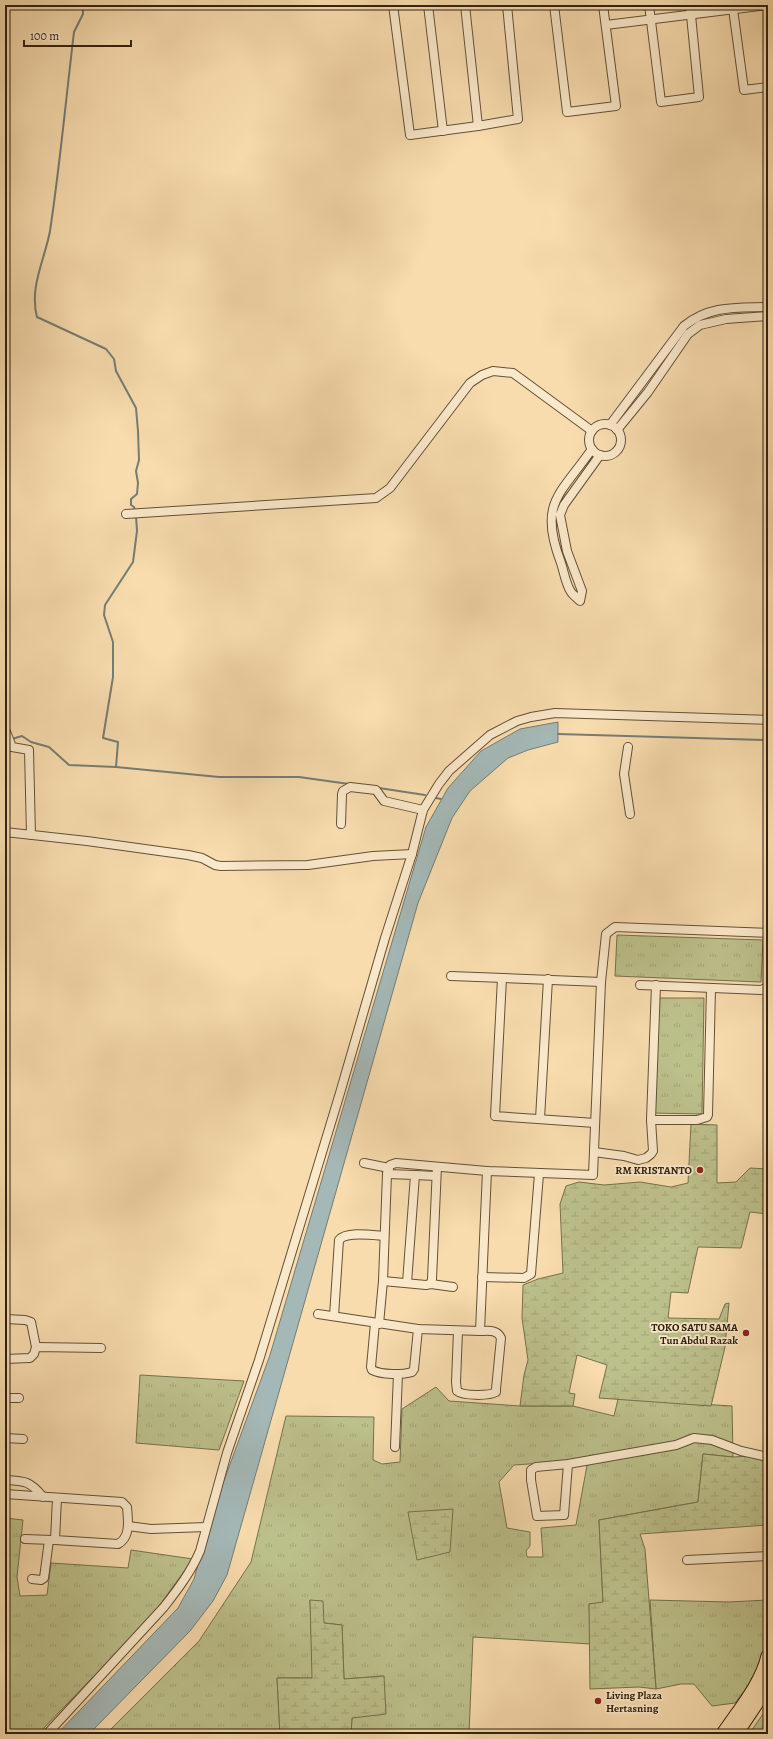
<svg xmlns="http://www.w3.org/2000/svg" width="773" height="1739" font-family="Alegreya,serif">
<defs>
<pattern id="grass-tufts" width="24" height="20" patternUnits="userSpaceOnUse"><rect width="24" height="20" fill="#bcc08b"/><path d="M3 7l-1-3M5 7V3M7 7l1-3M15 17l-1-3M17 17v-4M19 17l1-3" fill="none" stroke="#a2a577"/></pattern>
<pattern id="wetland-marsh" width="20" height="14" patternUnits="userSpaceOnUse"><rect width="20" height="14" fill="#bcc08b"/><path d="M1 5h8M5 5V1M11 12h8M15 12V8" fill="none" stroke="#a2a577"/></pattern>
</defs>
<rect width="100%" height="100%" fill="#f8dcae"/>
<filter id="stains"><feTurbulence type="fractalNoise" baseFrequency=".005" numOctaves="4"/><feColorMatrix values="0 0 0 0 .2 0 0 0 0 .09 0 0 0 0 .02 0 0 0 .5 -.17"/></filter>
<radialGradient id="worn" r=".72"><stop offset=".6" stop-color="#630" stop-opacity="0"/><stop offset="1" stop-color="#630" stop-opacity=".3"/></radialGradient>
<g fill="url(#grass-tufts)" stroke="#76704e" fill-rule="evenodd">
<polygon points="617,935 763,940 761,982 615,976"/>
<polygon points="656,998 704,998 702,1114 651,1113"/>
<polygon points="140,1375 244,1381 219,1450 136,1443"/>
<path d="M436,1387L449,1401L520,1406H573L614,1416L618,1399L732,1406L733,1457L703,1454L698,1502L599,1520L603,1603L589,1604L591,1644L473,1637L469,1734H351L352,1718L384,1676L344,1679L342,1625L324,1623L310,1600L313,1678H277L280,1734H106L199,1641L251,1562L286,1416L374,1417L373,1460L382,1464L400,1462L402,1409ZM588,1460L576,1525L541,1528L543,1557H527L526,1551L530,1546V1532L507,1528L499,1482L514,1465Z"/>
<polygon points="5,1518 23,1520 17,1577 20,1596 47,1595 51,1563 128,1568 131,1550 193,1559 151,1617 38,1734 5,1734"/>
<polygon points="650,1600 729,1602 768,1600 768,1646 758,1673 735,1703 712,1706 694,1684 681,1684 656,1689"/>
</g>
<g fill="url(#wetland-marsh)" stroke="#76704e">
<polygon points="691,1124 717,1125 717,1183 736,1182 750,1168 768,1169 768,1214 750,1212 741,1248 698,1247 688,1293 671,1292 668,1318 719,1319 725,1304 729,1303 725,1347 711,1406 599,1398 607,1365 577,1355 569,1393 575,1394 573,1406 520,1406 524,1375 528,1360 522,1318 523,1285 538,1279 563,1273 560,1204 566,1186 579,1182 604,1185 640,1182 671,1187 688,1183"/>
<polygon points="703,1454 733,1457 768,1455 768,1525 640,1534 645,1549 656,1689 639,1687 590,1689 589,1604 603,1602 599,1520 698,1502"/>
<polygon points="453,1509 450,1552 417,1560 408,1512"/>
<polygon points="310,1600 323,1601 324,1623 342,1625 344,1679 384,1676 386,1714 352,1718 351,1734 280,1734 277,1678 312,1678"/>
<polygon points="768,1707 768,1734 749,1734"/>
</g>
<polygon fill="#a4b8b7" stroke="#767c75" points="558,722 558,742 528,750 508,758 470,791 452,818 418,903 227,1575 213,1601 190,1631 89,1734 57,1734 178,1608 194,1579 214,1508 270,1355 426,827 448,788 481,751 520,729"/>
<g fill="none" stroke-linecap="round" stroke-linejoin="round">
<g stroke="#767c75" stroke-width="2">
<path d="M83,5V14L74,32C66,98 60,165 50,231C45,259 29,287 37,317L106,349L114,359L116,371L136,408L138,431L139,460L136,471L138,483L137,494L131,499V505L134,507L135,511"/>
<polyline points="558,734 768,740"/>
<polyline points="12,739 22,736 31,742 49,747 69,765 116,767 219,777 299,777 349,784"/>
<polyline points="116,767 118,742 103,738 113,677 113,642 104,615 105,605 133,562 137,531 136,516"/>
<polyline points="379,788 425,795"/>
<polyline points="436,798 441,799"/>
</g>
<defs>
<g id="street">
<polyline points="393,5 410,135 478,126"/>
<polyline points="428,5 443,131"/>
<polyline points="465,5 478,126 518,119 507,5"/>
<polyline points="554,5 567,112 616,106 603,5"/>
<polyline points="649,5 661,102 699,97 690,5"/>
<polyline points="733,9 744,90 768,87"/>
<polyline points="606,25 768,5"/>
<circle cx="605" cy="440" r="16"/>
<path d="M610,425L684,326C710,305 737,308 768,307"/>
<polyline points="617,430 648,392 688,334 700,325 726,319 768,316"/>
<path d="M592,449C560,495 538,503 561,563C564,572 566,585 571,592C573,595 577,598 580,601L582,591L567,551L560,515L564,505L600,455"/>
<polyline points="126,514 376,498 390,488 470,383 482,375 493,371 513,373 592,431"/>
<polyline points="5,729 12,747 29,750 31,835"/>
<polyline points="628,747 624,774 630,814"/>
<polyline points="341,824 342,794 343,791 350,787 376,790 384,801 423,810"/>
<polyline points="5,832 87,841 188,855 202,858 215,865 221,866 308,865 373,856 412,854"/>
<polyline points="451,976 601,982"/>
<polyline points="502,978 495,1116 595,1123"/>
<polyline points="640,985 761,990 768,987"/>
<polyline points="540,1119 548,979"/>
<polyline points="651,1120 697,1120 707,1117 708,1115 711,988"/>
<polyline points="594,1152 624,1156 638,1160 646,1158 651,1154 653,1151 651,1120 656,985"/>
<polyline points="364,1163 389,1168"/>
<polyline points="387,1174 415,1175 407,1283"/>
<polyline points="415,1175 436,1176"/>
<polyline points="482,1277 524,1278 531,1274 539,1174"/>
<polyline points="383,1281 426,1285 431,1284 453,1287"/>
<polyline points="431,1284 432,1279 437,1167"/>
<polyline points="318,1314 418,1329 480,1331 487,1171"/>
<path d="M334,1316L339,1240C346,1231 372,1235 384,1236"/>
<polyline points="5,1319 25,1320 31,1322 36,1347"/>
<path d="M375,1323L371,1367L372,1370C382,1375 402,1375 412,1372L414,1369L418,1329"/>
<polyline points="379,1324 383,1281 387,1174 390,1165 396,1163 487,1171 593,1175 601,982 606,934 615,927 768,933"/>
<path d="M458,1331L456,1382L457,1391C463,1396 489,1396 496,1392V1389L501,1338C497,1329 488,1331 480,1331"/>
<polyline points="5,1359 30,1358 34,1354 36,1347 101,1348"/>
<polyline points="5,1398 19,1398"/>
<polyline points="5,1438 23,1439"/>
<polyline points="395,1447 398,1374"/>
<polyline points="568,1464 536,1467 531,1470 531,1480 537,1516 564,1515 568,1464 676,1445 694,1438 712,1440 741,1451 768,1457"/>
<path d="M5,1480C25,1481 30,1481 43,1497"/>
<path d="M5,1494L122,1502L127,1507C128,1520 131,1537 118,1544L55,1540L57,1498"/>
<polyline points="128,1526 151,1529 206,1527"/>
<polyline points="25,1539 52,1540"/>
<polyline points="687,1560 768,1556"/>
<polyline points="32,1579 41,1580 44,1578 49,1540"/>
<path d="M47,1734L164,1607C178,1589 191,1572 200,1551L227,1453L259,1360L340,1093L385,938L412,854L423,810L439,784L449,771L490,735L517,721L531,717L555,713L768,720"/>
</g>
<g id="primary">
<path d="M723,1734C739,1710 761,1685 768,1656"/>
<polyline points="736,1734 768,1686"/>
</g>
</defs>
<use href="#street" stroke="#635038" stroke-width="10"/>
<use href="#primary" stroke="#312111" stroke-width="15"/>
<use href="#street" stroke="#fae8ca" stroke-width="8"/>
<use href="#primary" stroke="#f8dcae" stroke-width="13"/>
</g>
<g fill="#8f2418" stroke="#fae8ca" stroke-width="1.5">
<circle cx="700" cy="1170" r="4"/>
<circle cx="746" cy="1333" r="4"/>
<circle cx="598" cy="1701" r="4"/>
</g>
<g text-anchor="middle" stroke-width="3.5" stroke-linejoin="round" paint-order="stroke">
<g font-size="11" font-weight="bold" fill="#312111" stroke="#fae8ca" text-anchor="end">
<text x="692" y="1174">RM KRISTANTO</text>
<text x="738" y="1331">TOKO SATU SAMA<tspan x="738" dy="13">Tun Abdul Razak</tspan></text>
<text x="606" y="1699" text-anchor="start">Living Plaza<tspan x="606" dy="13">Hertasning</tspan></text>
</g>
</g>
<rect width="773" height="1739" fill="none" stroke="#f8dcae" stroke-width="20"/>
<rect x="6" y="6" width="761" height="1727" fill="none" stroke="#312111" stroke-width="2"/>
<rect x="10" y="10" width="753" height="1719" fill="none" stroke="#312111"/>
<path d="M24 40v6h107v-6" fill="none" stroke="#312111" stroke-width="2"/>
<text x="30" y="40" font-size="12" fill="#312111" stroke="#fae8ca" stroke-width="3" paint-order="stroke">100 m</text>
<rect width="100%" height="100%" filter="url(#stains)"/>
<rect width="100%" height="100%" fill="url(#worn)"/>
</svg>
